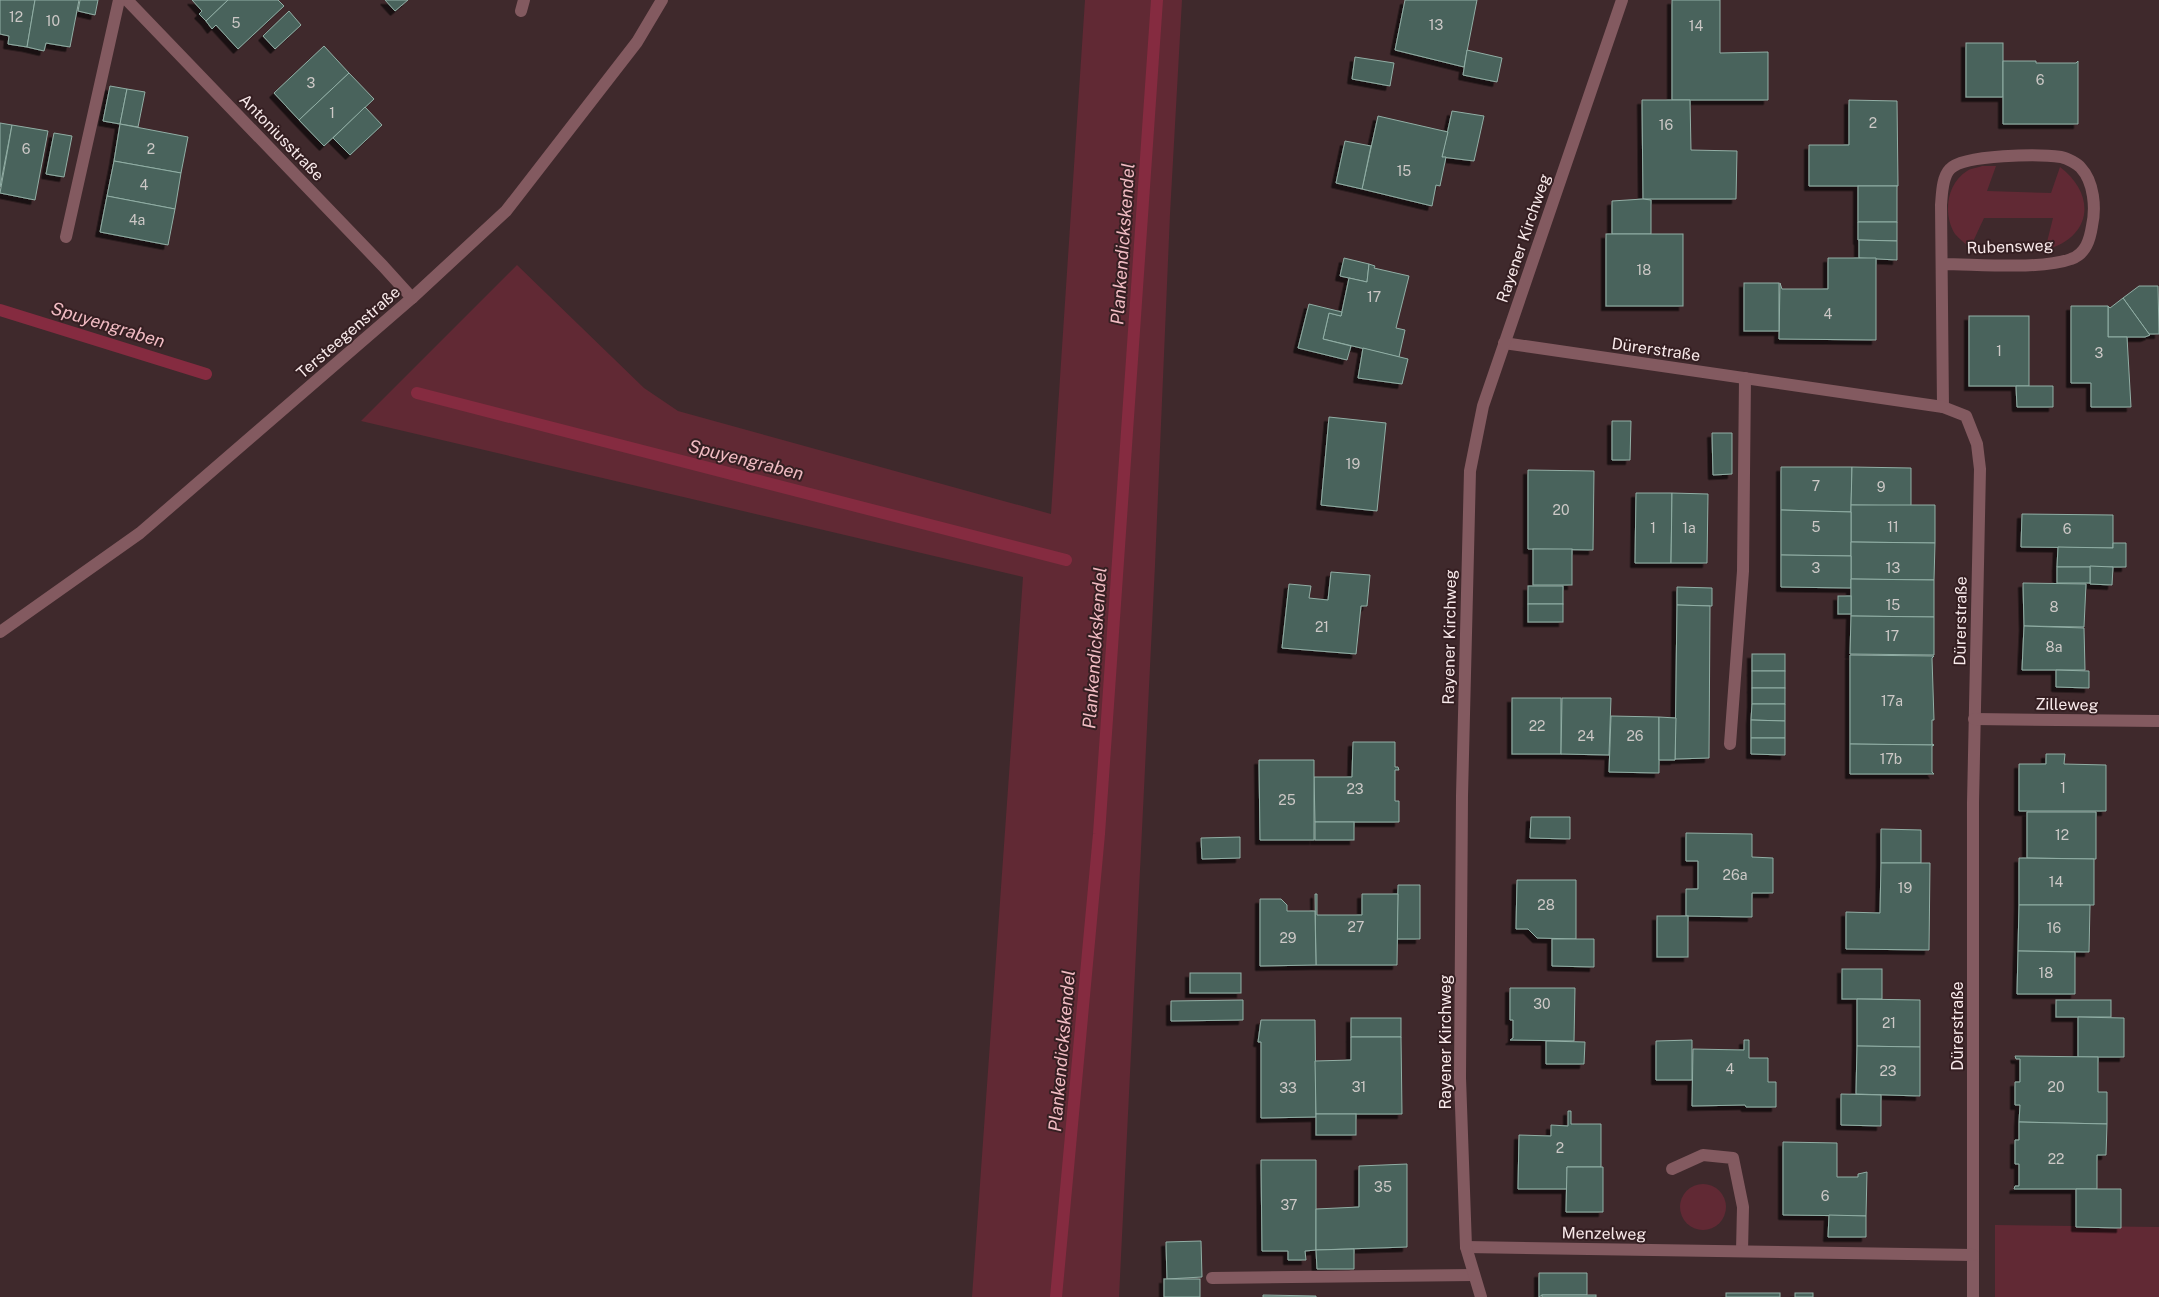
<svg xmlns="http://www.w3.org/2000/svg" width="2159" height="1297" font-family="'Public Sans',sans-serif">
<defs>
<filter id="shadow"><feDropShadow dx="-4.5" dy="4.5" stdDeviation="0" flood-color="#0009"/></filter>
</defs>
<rect width="100%" height="100%" fill="#3f292c"/>
<g fill="#612934">
<polygon points="1085,0 1182,0 1170,214 1155,565 1119,1297 972,1297 1023,577 361,421 517,265 644,388 678,411 1051,514"/>
<path d="M1982,166H1996L1987,191L2051,193L2060,167C2097,195 2092,238 2045,250L2053,218H1984L1970,248C1965,243 1959,239 1955,234C1943,215 1946,184 1967,171C1971,168 1977,168 1982,166Z"/>
<circle cx="1703" cy="1207" r="23"/>
<polygon points="1995,1225 2159,1227 2159,1297 1995,1297"/>
</g>
<g fill="none" stroke-linecap="round" stroke-linejoin="round">
<g stroke="#852b40" stroke-width="12">
<polyline points="0,310 206,374"/>
<polyline points="417,393 1066,560"/>
<polyline points="1056,1297 1099,834 1157,0"/>
</g>
</g>
<g fill="#49645c" stroke="#91aea5" filter="url(#shadow)">
<polygon points="0,0 35,0 27,47 8,44 9,36 0,34"/>
<polygon points="35,0 79,0 70,47 46,43 44,51 27,47"/>
<polygon points="80,0 98,0 95,15 78,11"/>
<polygon points="192,0 228,0 206,21 199,14 202,11"/>
<polygon points="228,0 278,0 284,6 238,49 216,25 212,29 206,21"/>
<polygon points="385,0 408,0 395,11"/>
<polygon points="1405,0 1477,0 1464,67 1395,50"/>
<polygon points="1672,0 1720,0 1720,53 1768,52 1768,100 1672,100"/>
<polygon points="289,11 301,25 275,49 263,36"/>
<rect x="1966" y="43" width="37" height="54"/>
<polygon points="324,46 349,73 299,120 274,93"/>
<polygon points="1467,50 1502,58 1497,82 1463,75"/>
<polygon points="1355,57 1394,63 1390,86 1352,79"/>
<polygon points="2003,61 2036,61 2036,63 2076,63 2078,61 2078,124 2003,124"/>
<polygon points="349,73 374,99 324,146 299,120"/>
<polygon points="110,86 127,89 120,124 103,121"/>
<polygon points="127,89 145,92 138,127 120,124"/>
<polygon points="1642,100 1690,100 1691,150 1737,151 1736,199 1643,199"/>
<polygon points="1849,100 1897,101 1898,186 1809,186 1809,145 1849,145"/>
<polygon points="365,107 382,125 350,155 333,138"/>
<polygon points="1452,111 1484,116 1474,161 1442,157"/>
<polygon points="1378,116 1448,132 1442,157 1446,157 1440,186 1436,185 1432,206 1362,189"/>
<polygon points="0,123 12,125 0,187"/>
<polygon points="120,124 188,137 181,173 114,161"/>
<polygon points="12,125 48,131 35,200 0,193"/>
<polygon points="54,133 72,136 64,177 46,174"/>
<polygon points="1345,141 1371,146 1362,189 1336,183"/>
<polygon points="114,161 181,173 175,209 107,196"/>
<rect x="1858" y="186" width="39" height="36"/>
<polygon points="107,196 175,209 168,245 100,232"/>
<polygon points="1643,199 1651,200 1651,234 1612,234 1612,201"/>
<polygon points="1858,222 1897,222 1897,241 1858,240"/>
<rect x="1606" y="234" width="77" height="72"/>
<polygon points="1859,240 1897,241 1897,260 1859,258"/>
<polygon points="1344,258 1369,264 1367,282 1340,276"/>
<polygon points="1828,258 1876,258 1876,340 1779,339 1780,283 1782,289 1828,289"/>
<polygon points="1369,264 1375,266 1374,268 1409,276 1396,328 1405,330 1399,357 1323,339 1329,313 1341,316 1349,278 1367,282"/>
<rect x="1744" y="283" width="35" height="48"/>
<polygon points="2139,286 2158,286 2159,334 2149,334 2123,298"/>
<polygon points="2123,298 2149,334 2150,335 2145,337 2108,337 2108,306 2110,308"/>
<polygon points="1309,304 1342,312 1341,316 1329,313 1323,339 1351,346 1347,360 1298,348"/>
<polygon points="2071,306 2108,306 2108,337 2127,337 2131,407 2091,407 2091,383 2071,383"/>
<rect x="1969" y="316" width="60" height="70"/>
<polygon points="1363,348 1408,359 1402,384 1358,378"/>
<polygon points="2016,386 2053,386 2053,407 2017,407"/>
<polygon points="1329,417 1386,423 1377,511 1321,505"/>
<polygon points="1612,421 1631,421 1630,460 1612,460"/>
<polygon points="1712,433 1732,433 1732,474 1713,475"/>
<polygon points="1781,467 1852,467 1851,512 1781,510"/>
<polygon points="1852,467 1911,468 1911,506 1851,505"/>
<polygon points="1528,470 1594,471 1593,550 1528,549"/>
<polygon points="1636,493 1672,493 1671,563 1635,563"/>
<polygon points="1672,493 1708,494 1707,563 1671,563"/>
<polygon points="1851,505 1935,505 1935,543 1851,542"/>
<polygon points="1781,510 1851,512 1851,556 1781,555"/>
<polygon points="2022,514 2113,515 2113,548 2021,547"/>
<polygon points="1851,542 1935,543 1934,580 1851,579"/>
<polygon points="2113,543 2126,543 2126,567 2057,567 2058,547 2113,548"/>
<rect x="1533" y="549" width="39" height="36"/>
<polygon points="1781,555 1851,556 1851,588 1781,587"/>
<polygon points="2090,566 2113,567 2112,585 2090,584"/>
<rect x="2057" y="567" width="33" height="16"/>
<polygon points="1331,572 1370,575 1367,606 1361,606 1356,654 1282,648 1289,584 1311,586 1309,598 1328,600"/>
<polygon points="1851,579 1934,580 1934,617 1851,616"/>
<polygon points="2023,583 2086,584 2084,627 2024,626"/>
<rect x="1528" y="586" width="35" height="18"/>
<polygon points="1677,587 1712,588 1712,606 1677,605"/>
<rect x="1838" y="596" width="13" height="18"/>
<rect x="1528" y="604" width="35" height="18"/>
<polygon points="1677,605 1710,606 1709,758 1675,759"/>
<polygon points="1851,616 1934,617 1934,655 1850,654"/>
<polygon points="2024,626 2084,628 2085,670 2022,670"/>
<rect x="1752" y="654" width="33" height="17"/>
<polygon points="1850,655 1934,656 1932,658 1934,720 1932,720 1932,744 1934,745 1850,744"/>
<polygon points="2056,670 2089,671 2089,688 2056,687"/>
<rect x="1752" y="671" width="33" height="17"/>
<rect x="1752" y="688" width="33" height="16"/>
<rect x="1512" y="698" width="49" height="56"/>
<polygon points="1562,698 1611,698 1609,755 1561,754"/>
<polygon points="1752,704 1785,704 1785,721 1751,720"/>
<polygon points="1611,716 1659,717 1659,773 1609,772"/>
<polygon points="1659,717 1676,718 1675,760 1659,760"/>
<polygon points="1751,720 1785,721 1785,738 1751,738"/>
<polygon points="1751,738 1785,738 1785,755 1751,754"/>
<polygon points="1353,742 1395,742 1395,767 1398,767 1399,770 1395,770 1395,801 1399,801 1399,822 1315,822 1314,777 1352,777"/>
<polygon points="1850,744 1934,745 1932,746 1932,772 1934,774 1850,774"/>
<polygon points="2046,754 2065,754 2064,764 2106,765 2106,811 2019,811 2019,764 2046,764"/>
<polygon points="1259,760 1314,760 1314,840 1260,840"/>
<polygon points="2027,812 2096,812 2096,859 2027,858"/>
<polygon points="1531,817 1570,817 1570,839 1530,838"/>
<rect x="1315" y="822" width="39" height="18"/>
<polygon points="1881,829 1921,830 1921,863 1881,863"/>
<polygon points="1686,833 1752,834 1752,857 1773,858 1773,893 1752,893 1752,917 1686,916 1686,889 1698,889 1698,861 1686,861"/>
<polygon points="1240,837 1240,858 1202,859 1201,838"/>
<polygon points="2019,858 2094,859 2094,905 2019,905"/>
<polygon points="1881,863 1930,863 1929,950 1846,949 1846,912 1880,913"/>
<polygon points="1517,880 1576,880 1576,939 1537,938 1528,929 1516,929"/>
<polygon points="1398,885 1420,885 1420,939 1397,939"/>
<polygon points="1315,894 1317,894 1317,915 1362,915 1362,894 1398,894 1397,965 1316,965"/>
<polygon points="1260,899 1281,899 1287,905 1287,911 1315,911 1316,965 1260,966"/>
<polygon points="2019,905 2090,905 2089,952 2018,951"/>
<rect x="1657" y="916" width="31" height="41"/>
<polygon points="1552,939 1594,939 1594,967 1552,966"/>
<polygon points="2018,951 2075,952 2075,994 2017,994"/>
<rect x="1842" y="969" width="40" height="30"/>
<rect x="1190" y="973" width="51" height="20"/>
<polygon points="1510,988 1575,988 1574,1041 1510,1040 1513,1038 1513,1020 1510,1020"/>
<polygon points="1857,999 1920,1000 1920,1047 1857,1046"/>
<polygon points="1243,1000 1243,1020 1171,1021 1171,1001"/>
<rect x="2056" y="1000" width="55" height="17"/>
<polygon points="2078,1017 2124,1018 2124,1057 2078,1057"/>
<rect x="1351" y="1018" width="50" height="19"/>
<polygon points="1261,1020 1315,1020 1316,1117 1261,1118 1261,1042 1258,1042"/>
<polygon points="1351,1037 1401,1037 1402,1114 1316,1114 1315,1061 1351,1060"/>
<polygon points="1692,1040 1692,1080 1656,1080 1656,1041"/>
<polygon points="1744,1040 1749,1040 1749,1058 1768,1058 1768,1082 1776,1082 1776,1107 1746,1107 1745,1105 1692,1106 1693,1049 1744,1050"/>
<polygon points="1546,1041 1585,1042 1584,1064 1546,1064"/>
<polygon points="1857,1046 1920,1047 1920,1096 1856,1094"/>
<polygon points="2015,1056 2098,1057 2098,1092 2107,1092 2107,1124 2019,1122 2020,1105 2015,1105 2015,1082 2020,1082 2020,1059 2016,1059"/>
<polygon points="1841,1094 1881,1095 1881,1126 1841,1125"/>
<polygon points="1568,1111 1571,1111 1571,1124 1601,1124 1601,1167 1567,1167 1567,1189 1518,1189 1519,1135 1551,1136 1551,1125 1568,1126"/>
<rect x="1316" y="1114" width="40" height="21"/>
<polygon points="2019,1122 2107,1124 2106,1155 2097,1155 2097,1189 2014,1189 2015,1186 2019,1186 2019,1164 2015,1164 2015,1140 2019,1140"/>
<polygon points="1783,1142 1837,1143 1837,1177 1858,1177 1858,1174 1867,1172 1866,1216 1783,1215"/>
<polygon points="1261,1160 1316,1160 1316,1250 1305,1251 1306,1260 1288,1260 1288,1251 1262,1251"/>
<polygon points="1407,1164 1407,1247 1316,1250 1316,1209 1359,1207 1359,1166"/>
<polygon points="1567,1167 1603,1167 1603,1212 1566,1212"/>
<polygon points="2076,1189 2121,1189 2121,1228 2076,1227"/>
<polygon points="1829,1215 1866,1216 1866,1237 1828,1237"/>
<polygon points="1201,1241 1202,1277 1167,1279 1166,1242"/>
<polygon points="1354,1249 1354,1269 1317,1269 1316,1250"/>
<polygon points="1539,1273 1587,1273 1587,1295 1542,1295 1539,1297"/>
<rect x="1164" y="1279" width="36" height="18"/>
<rect x="1726" y="1293" width="54" height="4"/>
<rect x="1795" y="1293" width="18" height="4"/>
<polygon points="1263,1295 1316,1296 1316,1297 1263,1297"/>
<rect x="1542" y="1295" width="54" height="2"/>
</g>
<g fill="none" stroke-linecap="round" stroke-linejoin="round">
<g stroke="#835a60" stroke-width="12">
<polyline points="127,0 383,266 412,298"/>
<polyline points="521,11 524,0"/>
<polyline points="66,237 119,0"/>
<path d="M1943,264C1976,264 2042,270 2071,259C2086,254 2090,239 2092,226C2096,208 2094,182 2081,168C2078,164 2067,158 2061,157C2041,154 1964,154 1950,169C1942,177 1942,194 1941,205L1943,407"/>
<polyline points="1504,343 1943,407 1966,416 1977,444 1980,469 1973,803 1973,1297"/>
<polyline points="0,632 140,533 412,298 506,211 637,42 662,0"/>
<polyline points="1974,719 2159,721"/>
<polyline points="1730,744 1743,571 1745,378"/>
<polyline points="1672,1169 1703,1155 1733,1158 1743,1207 1742,1251"/>
<polyline points="1466,1247 1973,1255"/>
<polyline points="1212,1278 1474,1275"/>
<polyline points="1481,1297 1466,1247 1460,1078 1462,796 1470,471 1483,406 1622,0"/>
</g>
</g>
<g text-anchor="middle" stroke-width="4" stroke-linejoin="round" paint-order="stroke">
<g font-size="14" fill="#ccc8c6">
<text x="16" y="22">12</text>
<text x="53" y="26">10</text>
<text x="236" y="28">5</text>
<text x="1436" y="30">13</text>
<text x="1696" y="31">14</text>
<text x="2040" y="85">6</text>
<text x="311" y="88">3</text>
<text x="332" y="118">1</text>
<text x="1873" y="128">2</text>
<text x="1666" y="130">16</text>
<text x="26" y="154">6</text>
<text x="151" y="154">2</text>
<text x="1404" y="176">15</text>
<text x="144" y="190">4</text>
<text x="137" y="225">4a</text>
<text x="1644" y="275">18</text>
<text x="1374" y="302">17</text>
<text x="1828" y="319">4</text>
<text x="1999" y="356">1</text>
<text x="2099" y="358">3</text>
<text x="1353" y="469">19</text>
<text x="1816" y="491">7</text>
<text x="1881" y="492">9</text>
<text x="1561" y="515">20</text>
<text x="1816" y="532">5</text>
<text x="1893" y="532">11</text>
<text x="1653" y="533">1</text>
<text x="1689" y="533">1a</text>
<text x="2067" y="534">6</text>
<text x="1816" y="573">3</text>
<text x="1893" y="573">13</text>
<text x="1893" y="610">15</text>
<text x="2054" y="612">8</text>
<text x="1322" y="632">21</text>
<text x="1892" y="641">17</text>
<text x="2054" y="652">8a</text>
<text x="1892" y="706">17a</text>
<text x="1537" y="731">22</text>
<text x="1586" y="741">24</text>
<text x="1635" y="741">26</text>
<text x="1891" y="764">17b</text>
<text x="2063" y="793">1</text>
<text x="1355" y="794">23</text>
<text x="1287" y="805">25</text>
<text x="2062" y="840">12</text>
<text x="1735" y="880">26a</text>
<text x="2056" y="887">14</text>
<text x="1905" y="893">19</text>
<text x="1546" y="910">28</text>
<text x="1356" y="932">27</text>
<text x="2054" y="933">16</text>
<text x="1288" y="943">29</text>
<text x="2046" y="978">18</text>
<text x="1542" y="1009">30</text>
<text x="1889" y="1028">21</text>
<text x="1730" y="1074">4</text>
<text x="1888" y="1076">23</text>
<text x="1359" y="1092">31</text>
<text x="2056" y="1092">20</text>
<text x="1288" y="1093">33</text>
<text x="1560" y="1153">2</text>
<text x="2056" y="1164">22</text>
<text x="1383" y="1192">35</text>
<text x="1825" y="1201">6</text>
<text x="1289" y="1210">37</text>
</g>
<g font-size="16" fill="#f8e9ea" stroke="#351f22">
<text transform="translate(282 137) rotate(46)" y="6">Antoniusstraße</text>
<text transform="translate(1523 238) rotate(-71)" y="6">Rayener Kirchweg</text>
<text transform="translate(2010 246) rotate(-2)" y="6">Rubensweg</text>
<text transform="translate(348 332) rotate(-41)" y="6">Tersteegenstraße</text>
<text transform="translate(1656 349) rotate(8)" y="6">Dürerstraße</text>
<text transform="translate(1960 621) rotate(-89)" y="6">Dürerstraße</text>
<text transform="translate(1449 637) rotate(-89)" y="6">Rayener Kirchweg</text>
<text transform="translate(2067 704) rotate(1)" y="6">Zilleweg</text>
<text transform="translate(1957 1026) rotate(-90)" y="6">Dürerstraße</text>
<text transform="translate(1445 1042) rotate(-90)" y="6">Rayener Kirchweg</text>
<text transform="translate(1604 1233) rotate(1)" y="6">Menzelweg</text>
</g>
<g font-size="18" font-style="italic" fill="#f0bbc2" stroke="#351f22">
<text transform="translate(1123 244) rotate(-86)" y="6">Plankendickskendel</text>
<text transform="translate(108 325) rotate(17)" y="6">Spuyengraben</text>
<text transform="translate(746 460) rotate(14)" y="6">Spuyengraben</text>
<text transform="translate(1095 648) rotate(-86)" y="6">Plankendickskendel</text>
<text transform="translate(1062 1051) rotate(-85)" y="6">Plankendickskendel</text>
</g>
</g>
</svg>
